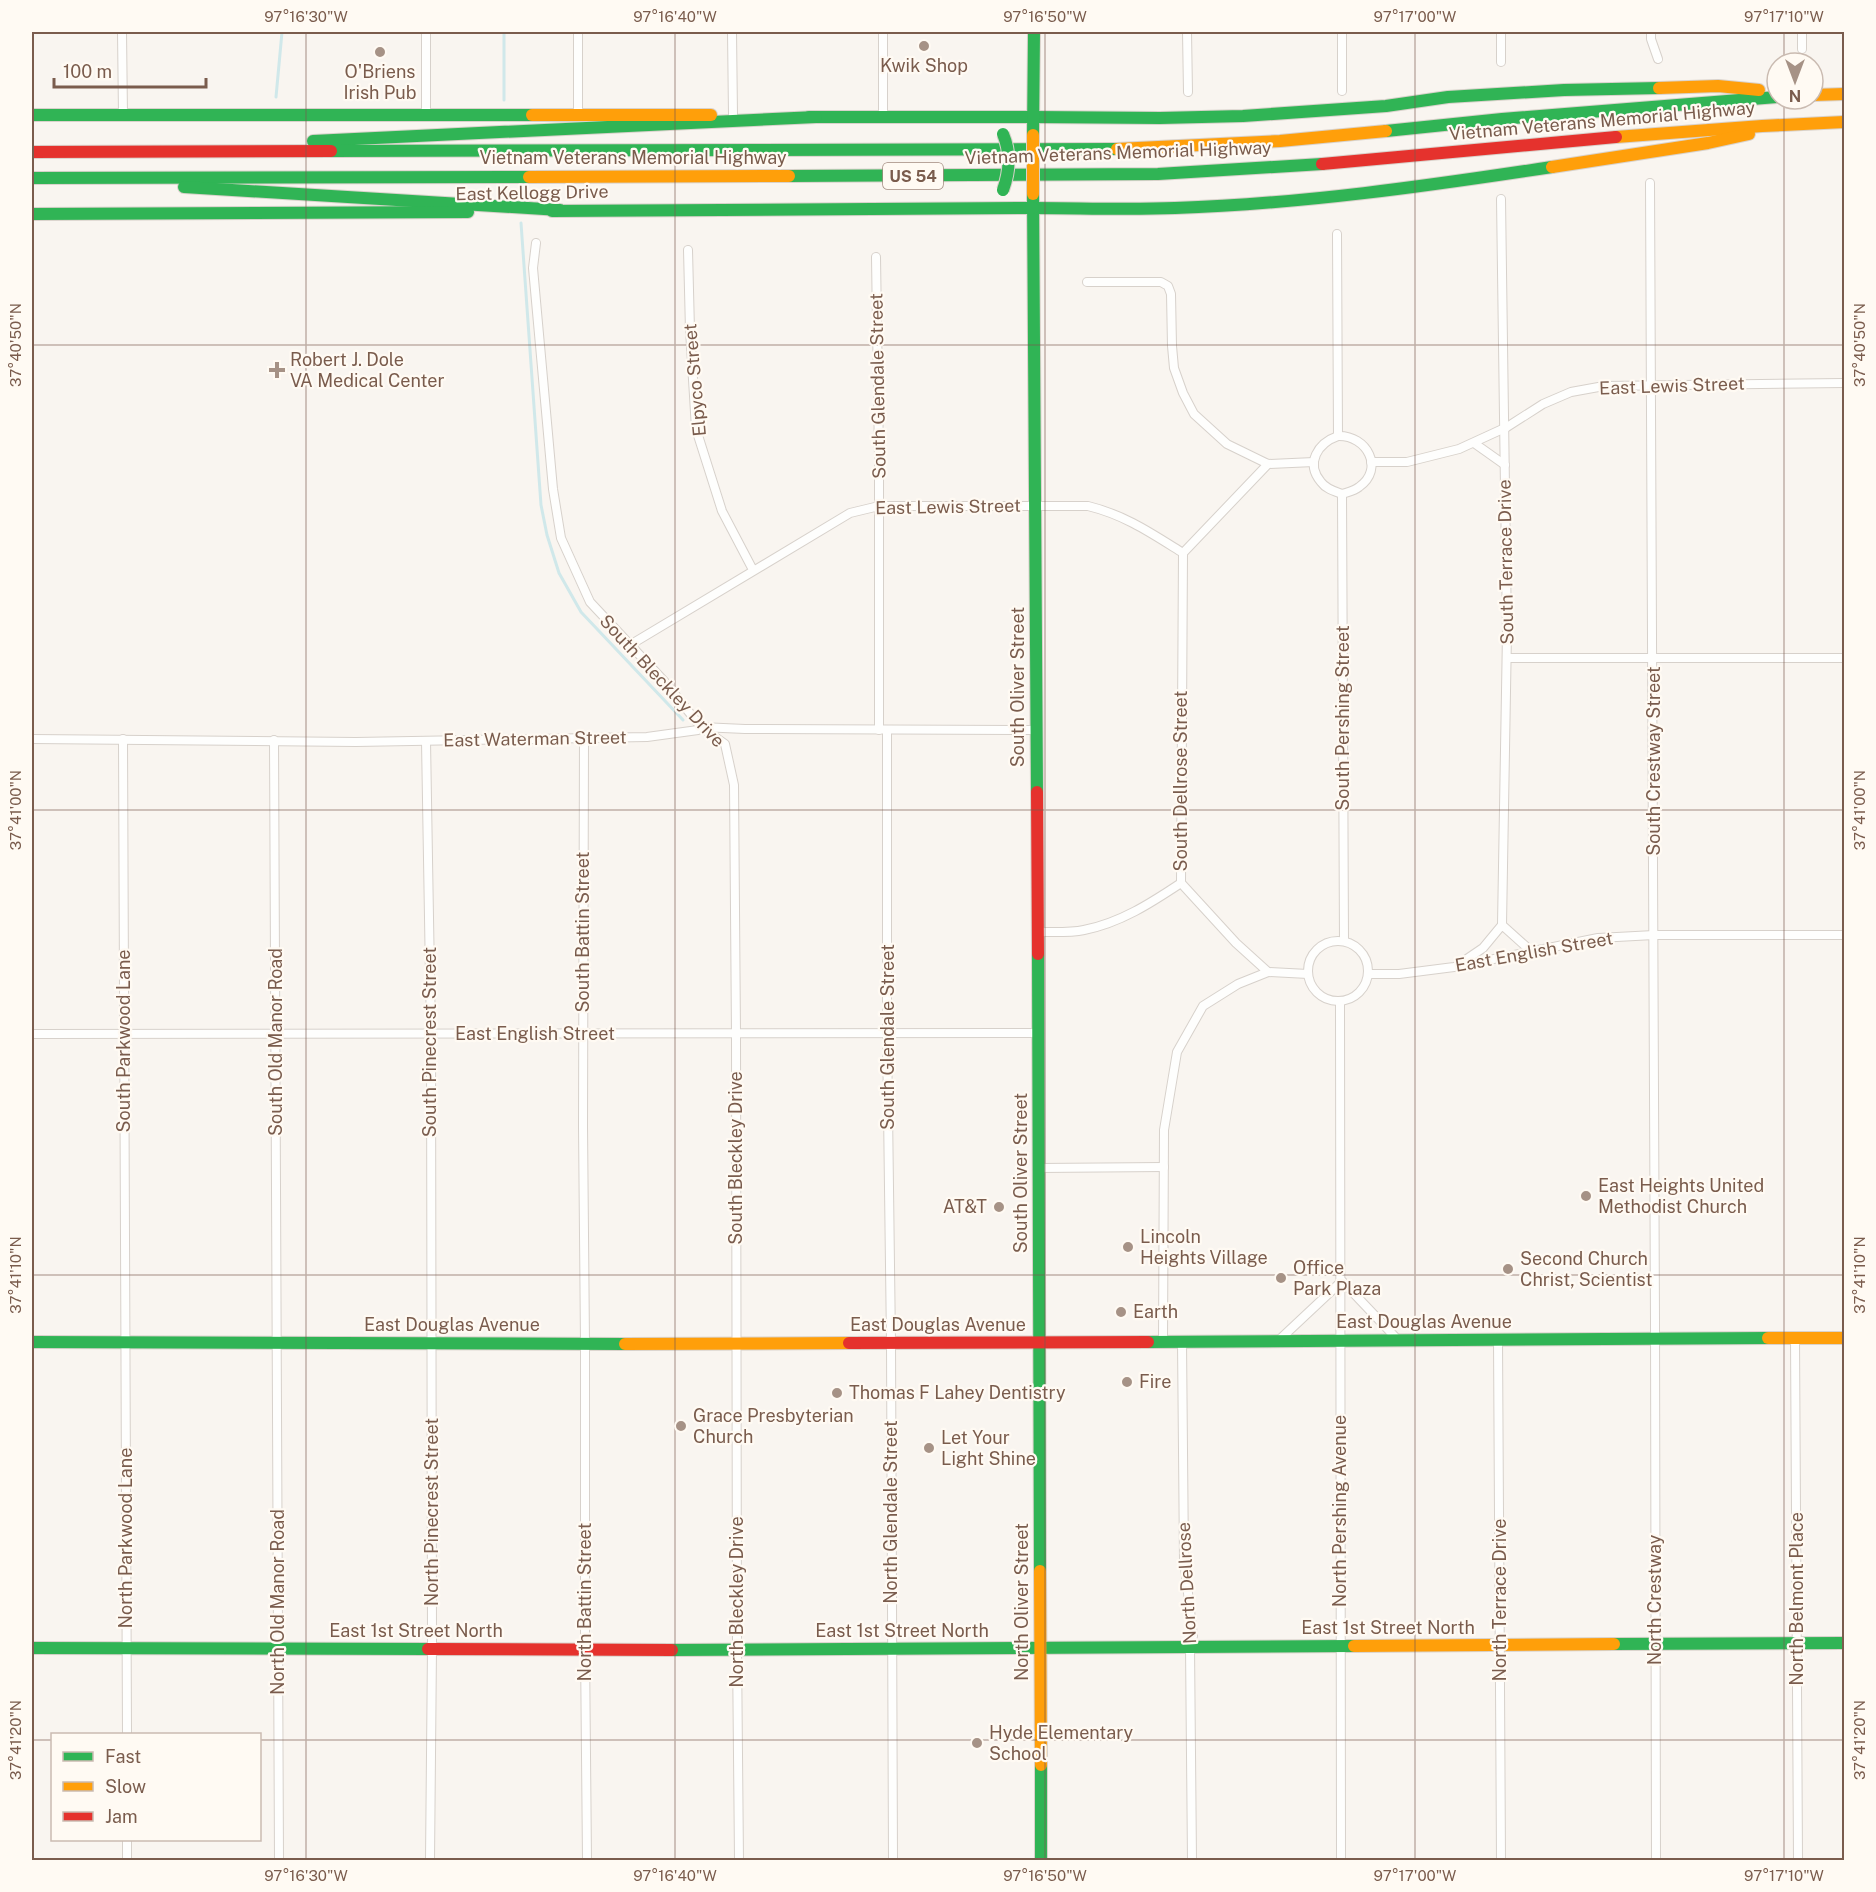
<svg xmlns="http://www.w3.org/2000/svg" width="1876" height="1892" font-family="'Public Sans',sans-serif">
<rect width="100%" height="100%" fill="#f9f5f0"/>
<g fill="none" stroke-linecap="round" stroke-linejoin="round">
<g stroke="#d0e8ea" stroke-width="3">
<polyline points="276,97 282,32"/>
<polyline points="504,100 504,32"/>
<polyline points="521,223 541,505 547,535 559,573 581,612 683,720"/>
</g>
<defs>
<g id="street">
<polyline points="122,32 123,115"/>
<polyline points="426,32 426,115"/>
<polyline points="578,32 578,115"/>
<polyline points="732,32 733,115"/>
<polyline points="883,32 883,118"/>
<polyline points="1187,32 1188,92"/>
<polyline points="1501,32 1501,62"/>
<polyline points="1651,32 1651,39 1658,59"/>
<polyline points="1802,49 1802,32"/>
<polyline points="1342,91 1342,32"/>
<path d="M1650,183C1653,563 1655,942 1655,1321C1656,1501 1655,1681 1656,1860"/>
<polyline points="1501,199 1507,633 1502,925"/>
<polyline points="1337,234 1338,436"/>
<polyline points="536,243 533,268 553,489 561,538 590,602 664,681 701,727 725,744 734,785 736,1034 737,1650 739,1860"/>
<polyline points="688,250 690,330 696,429 722,511 753,570"/>
<polyline points="876,257 879,457 879,730"/>
<polyline points="1087,282 1161,282 1168,286 1171,294 1172,346 1174,368 1183,393 1194,414 1227,444 1268,464 1314,462"/>
<path d="M1338,436C1367,435 1385,469 1359,487C1354,491 1348,492 1342,494C1334,491 1326,489 1321,482C1305,463 1318,443 1338,436Z"/>
<polyline points="1474,443 1505,465"/>
<polyline points="1371,462 1407,462 1459,449 1507,427 1543,404 1571,392 1604,386 1844,383"/>
<polyline points="1342,494 1344,941"/>
<path d="M630,645L850,513L879,506H1088C1125,515 1151,533 1183,553"/>
<polyline points="1507,658 1844,658"/>
<polyline points="887,730 887,1033 891,1343 893,1860"/>
<polyline points="584,738 583,1126 585,1343 585,1649 587,1860"/>
<polyline points="32,739 356,742 647,737 698,730 701,727 745,729 1036,730"/>
<polyline points="123,739 127,1734"/>
<polyline points="274,740 279,1860"/>
<polyline points="426,741 431,1035 432,1648 430,1860"/>
<path d="M1038,932C1053,932 1070,933 1084,930C1120,923 1151,903 1181,883"/>
<circle cx="1338" cy="971" r="30"/>
<polyline points="1458,965 1483,948 1502,925 1531,951"/>
<polyline points="1268,972 1308,974"/>
<polyline points="1369,974 1399,974 1454,967 1598,938 1654,935 1844,935"/>
<polyline points="1340,1001 1341,1860"/>
<polyline points="32,1034 1038,1033"/>
<polyline points="1039,1168 1164,1167"/>
<polyline points="1795,1338 1798,1860"/>
<polyline points="1498,1340 1501,1860"/>
<polyline points="1278,1341 1342,1281 1399,1341"/>
<polyline points="1163,1342 1164,1130 1177,1052 1203,1006 1238,984 1268,972 1236,943 1181,883 1183,553 1268,464"/>
<polyline points="1182,1342 1184,1559 1193,1636 1190,1647 1192,1860"/>
<polyline points="127,1840 127,1860"/>
</g>
<g id="fast">
<polyline points="32,115 532,115"/>
<polyline points="809,117 1033,117"/>
<polyline points="1033,117 1160,118 1243,116 1386,106 1448,97 1564,90 1659,88"/>
<polyline points="1386,131 1502,119 1777,97"/>
<polyline points="1033,135 1034,32"/>
<polyline points="313,141 816,117"/>
<polyline points="331,151 1117,149"/>
<polyline points="789,176 1158,174 1322,164"/>
<polyline points="32,178 529,177"/>
<polyline points="184,187 560,210"/>
<polyline points="1033,194 1037,792"/>
<path d="M1033,208C1080,208 1128,210 1175,208C1301,204 1427,186 1552,167"/>
<polyline points="552,211 1033,208"/>
<polyline points="32,214 468,212"/>
<polyline points="1038,954 1040,1571"/>
<polyline points="32,1342 625,1344"/>
<polyline points="1148,1342 1768,1338"/>
<polyline points="1614,1644 1844,1643"/>
<polyline points="32,1648 428,1649"/>
<polyline points="672,1650 1354,1646"/>
<polyline points="1041,1765 1041,1860"/>
</g>
<g id="slow">
<polyline points="1659,88 1718,86 1759,90"/>
<polyline points="1813,95 1844,94"/>
<polyline points="532,115 711,115"/>
<polyline points="1616,137 1762,126 1844,122"/>
<polyline points="1117,149 1280,141 1386,131"/>
<polyline points="1552,167 1708,143 1749,134"/>
<polyline points="529,177 789,176"/>
<polyline points="1768,1338 1844,1338"/>
<polyline points="625,1344 849,1343"/>
<polyline points="1040,1571 1041,1765"/>
<polyline points="1354,1646 1614,1644"/>
</g>
<g id="jam">
<polyline points="32,152 331,151"/>
<polyline points="1322,164 1616,137"/>
<polyline points="1037,792 1038,954"/>
<polyline points="849,1343 1148,1342"/>
<polyline points="428,1649 672,1650"/>
</g>
</defs>
<use href="#street" stroke="#d7d1cb" stroke-width="10"/>
<use href="#fast" stroke="#d9d2cb" stroke-width="14"/>
<use href="#slow" stroke="#d9d2cb" stroke-width="14"/>
<use href="#jam" stroke="#d9d2cb" stroke-width="14"/>
<use href="#street" stroke="#fefefd" stroke-width="8"/>
<use href="#fast" stroke="#30b455" stroke-width="12"/>
<use href="#slow" stroke="#ff9f0a" stroke-width="12"/>
<use href="#jam" stroke="#e5322d" stroke-width="12"/>
<defs>
<path id="fast-bridge" d="M1003,134C1011,153 1010,171 1003,190"/>
<polyline id="slow-bridge" points="1033,135 1033,194"/>
</defs>
<use href="#fast-bridge" stroke="#d9d2cb" stroke-width="14" stroke-linecap="butt"/>
<use href="#slow-bridge" stroke="#d9d2cb" stroke-width="14" stroke-linecap="butt"/>
<use href="#fast-bridge" stroke="#30b455" stroke-width="12"/>
<use href="#slow-bridge" stroke="#ff9f0a" stroke-width="12"/>
</g>
<path fill="none" stroke="#7a5c4d" stroke-width="1.5" stroke-opacity="0.45" d="M306,32V1860M675,32V1860M1045,32V1860M1415,32V1860M1784,32V63M1784,99V1860M32,345H1844M32,810H1844M32,1275H1844M32,1740H52M260,1740H1844"/>
<g fill="#a69286" stroke="#fffaf3" stroke-width="2">
<circle cx="924" cy="46" r="6"/>
<circle cx="380" cy="52" r="6"/>
<path d="M274 361h6v6h6v6h-6v6h-6v-6h-6v-6h6z"/>
<circle cx="1586" cy="1196" r="6"/>
<circle cx="999" cy="1207" r="6"/>
<circle cx="1128" cy="1247" r="6"/>
<circle cx="1508" cy="1269" r="6"/>
<circle cx="1281" cy="1278" r="6"/>
<circle cx="1121" cy="1312" r="6"/>
<circle cx="1127" cy="1382" r="6"/>
<circle cx="837" cy="1393" r="6"/>
<circle cx="681" cy="1426" r="6"/>
<circle cx="929" cy="1448" r="6"/>
<circle cx="977" cy="1743" r="6"/>
</g>
<g text-anchor="middle" stroke-width="4.5" stroke-linejoin="round" paint-order="stroke">
<rect fill="#fffaf3" stroke="#a28b7f" stroke-width="1.5" x="883" y="163" width="60" height="26" rx="4.5"/>
<g font-size="16" font-weight="bold" fill="#7a5c4d">
<text x="913" y="182">US 54</text>
</g>
<g font-size="18" fill="#7a5c4d" stroke="#fffaf3" text-anchor="start">
<text x="924" y="72" text-anchor="middle">Kwik Shop</text>
<text x="380" y="78" text-anchor="middle">O'Briens<tspan x="380" dy="21">Irish Pub</tspan></text>
<text x="290" y="366">Robert J. Dole<tspan x="290" dy="21">VA Medical Center</tspan></text>
<text x="1598" y="1192">East Heights United<tspan x="1598" dy="21">Methodist Church</tspan></text>
<text x="987" y="1213" text-anchor="end">AT&amp;T</text>
<text x="1140" y="1243">Lincoln<tspan x="1140" dy="21">Heights Village</tspan></text>
<text x="1520" y="1265">Second Church<tspan x="1520" dy="21">Christ, Scientist</tspan></text>
<text x="1293" y="1274">Office<tspan x="1293" dy="21">Park Plaza</tspan></text>
<text x="1133" y="1318">Earth</text>
<text x="1139" y="1388">Fire</text>
<text x="849" y="1399">Thomas F Lahey Dentistry</text>
<text x="693" y="1422">Grace Presbyterian<tspan x="693" dy="21">Church</tspan></text>
<text x="941" y="1444">Let Your<tspan x="941" dy="21">Light Shine</tspan></text>
<text x="989" y="1739">Hyde Elementary<tspan x="989" dy="21">School</tspan></text>
</g>
<g font-size="18" fill="#7a5c4d" stroke="#fffaf3">
<text transform="translate(1602 121) rotate(-5)" y="6">Vietnam Veterans Memorial Highway</text>
<text transform="translate(1118 153) rotate(-2)" y="6">Vietnam Veterans Memorial Highway</text>
<text x="633" y="164">Vietnam Veterans Memorial Highway</text>
<text transform="translate(532 193) rotate(-1)" y="6">East Kellogg Drive</text>
<text transform="translate(695 380) rotate(-95)" y="6">Elpyco Street</text>
<text transform="translate(878 386) rotate(-91)" y="6">South Glendale Street</text>
<text transform="translate(1672 386) rotate(-2)" y="6">East Lewis Street</text>
<text transform="translate(948 507) rotate(-1)" y="6">East Lewis Street</text>
<text transform="translate(1506 562) rotate(-91)" y="6">South Terrace Drive</text>
<text transform="translate(662 681) rotate(47)" y="6">South Bleckley Drive</text>
<text transform="translate(1018 687) rotate(-90)" y="6">South Oliver Street</text>
<text transform="translate(1343 718) rotate(-90)" y="6">South Pershing Street</text>
<text transform="translate(535 739) rotate(-1)" y="6">East Waterman Street</text>
<text transform="translate(1654 761) rotate(-90)" y="6">South Crestway Street</text>
<text transform="translate(1181 781) rotate(-90)" y="6">South Dellrose Street</text>
<text transform="translate(583 932) rotate(-90)" y="6">South Battin Street</text>
<text transform="translate(1534 952) rotate(-10)" y="6">East English Street</text>
<text x="535" y="1040">East English Street</text>
<text transform="translate(888 1037) rotate(-90)" y="6">South Glendale Street</text>
<text transform="translate(124 1041) rotate(-90)" y="6">South Parkwood Lane</text>
<text transform="translate(276 1042) rotate(-90)" y="6">South Old Manor Road</text>
<text transform="translate(430 1042) rotate(-90)" y="6">South Pinecrest Street</text>
<text transform="translate(736 1158) rotate(-90)" y="6">South Bleckley Drive</text>
<text transform="translate(1021 1173) rotate(-90)" y="6">South Oliver Street</text>
<text x="1424" y="1328">East Douglas Avenue</text>
<text x="452" y="1331">East Douglas Avenue</text>
<text x="938" y="1331">East Douglas Avenue</text>
<text transform="translate(1340 1511) rotate(-90)" y="6">North Pershing Avenue</text>
<text transform="translate(432 1512) rotate(-90)" y="6">North Pinecrest Street</text>
<text transform="translate(891 1512) rotate(-90)" y="6">North Glendale Street</text>
<text transform="translate(126 1538) rotate(-90)" y="6">North Parkwood Lane</text>
<text transform="translate(1187 1583) rotate(-93)" y="6">North Dellrose</text>
<text transform="translate(1797 1599) rotate(-90)" y="6">North Belmont Place</text>
<text transform="translate(1500 1600) rotate(-90)" y="6">North Terrace Drive</text>
<text transform="translate(1655 1600) rotate(-90)" y="6">North Crestway</text>
<text transform="translate(278 1602) rotate(-90)" y="6">North Old Manor Road</text>
<text transform="translate(585 1602) rotate(-90)" y="6">North Battin Street</text>
<text transform="translate(737 1602) rotate(-90)" y="6">North Bleckley Drive</text>
<text transform="translate(1022 1602) rotate(-90)" y="6">North Oliver Street</text>
<text x="1388" y="1634">East 1st Street North</text>
<text x="416" y="1637">East 1st Street North</text>
<text x="902" y="1637">East 1st Street North</text>
</g>
</g>
<rect width="1876" height="1892" fill="none" stroke="#fffaf3" stroke-width="66"/>
<rect x="51" y="1733" width="210" height="108" fill="#fffaf3" stroke="#cabbb1" stroke-width="1.5"/>
<rect x="63" y="1752" width="30" height="9" fill="#30b455" stroke="#cabbb1" stroke-width="1.5"/>
<text x="105" y="1763" font-size="18" fill="#7a5c4d">Fast</text>
<rect x="63" y="1782" width="30" height="9" fill="#ff9f0a" stroke="#cabbb1" stroke-width="1.5"/>
<text x="105" y="1793" font-size="18" fill="#7a5c4d">Slow</text>
<rect x="63" y="1812" width="30" height="9" fill="#e5322d" stroke="#cabbb1" stroke-width="1.5"/>
<text x="105" y="1823" font-size="18" fill="#7a5c4d">Jam</text>
<g transform="translate(1795 81) rotate(180)"><circle r="28" fill="#fffaf3" stroke="#cabbb1" stroke-width="1.5"/>
<path d="M0-4.5L10 22L0 15L-10 22Z" fill="#a69286"/>
<text y="-9" font-size="16" font-weight="bold" text-anchor="middle" fill="#7a5c4d">N</text>
</g>
<path d="M54 78v9h152v-9" fill="none" stroke="#7a5c4d" stroke-width="3"/>
<text x="63" y="78" font-size="18" fill="#7a5c4d" stroke="#fffaf3" stroke-width="4.5" paint-order="stroke">100 m</text>
<rect x="33" y="33" width="1810" height="1826" fill="none" stroke="#7a5c4d" stroke-width="2"/>
<g font-size="15" text-anchor="middle" fill="#7a5c4d">
<text x="306" y="22">97°16'30"W</text>
<text x="675" y="22">97°16'40"W</text>
<text x="1045" y="22">97°16'50"W</text>
<text x="1415" y="22">97°17'00"W</text>
<text x="1784" y="22">97°17'10"W</text>
<text transform="translate(1860 345) rotate(-90)" y="5">37°40'50"N</text>
<text transform="translate(16 345) rotate(-90)" y="5">37°40'50"N</text>
<text transform="translate(1860 810) rotate(-90)" y="5">37°41'00"N</text>
<text transform="translate(16 810) rotate(-90)" y="5">37°41'00"N</text>
<text transform="translate(1860 1275) rotate(-90)" y="5">37°41'10"N</text>
<text transform="translate(16 1275) rotate(-90)" y="5">37°41'10"N</text>
<text transform="translate(1860 1740) rotate(-90)" y="5">37°41'20"N</text>
<text transform="translate(16 1740) rotate(-90)" y="5">37°41'20"N</text>
<text x="306" y="1881">97°16'30"W</text>
<text x="675" y="1881">97°16'40"W</text>
<text x="1045" y="1881">97°16'50"W</text>
<text x="1415" y="1881">97°17'00"W</text>
<text x="1784" y="1881">97°17'10"W</text>
</g>
</svg>
